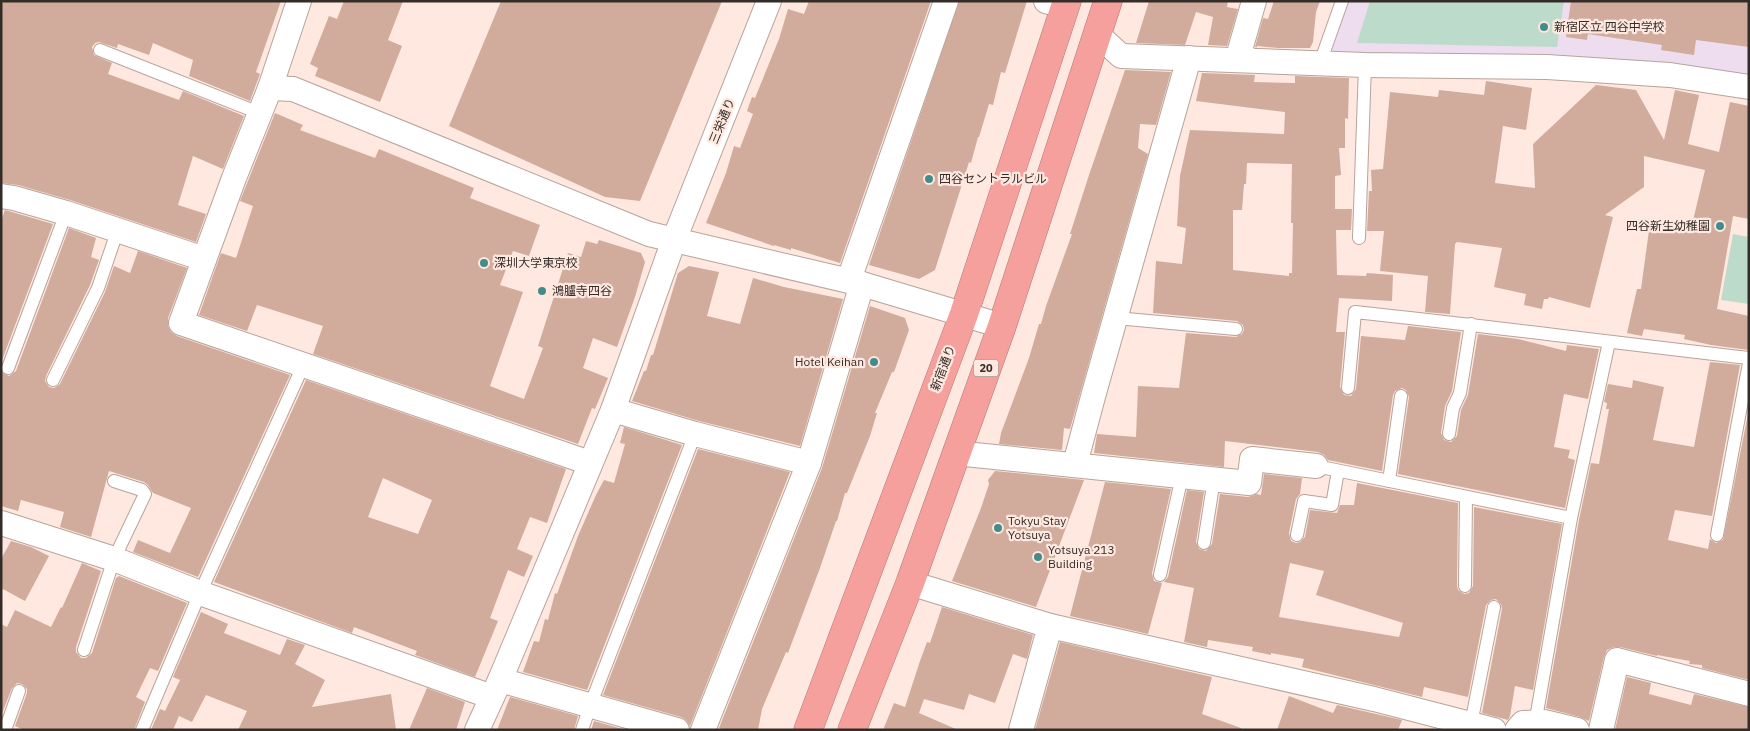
<svg xmlns="http://www.w3.org/2000/svg" width="1750" height="731" font-family="'IBM Plex Sans','Noto Sans JP',sans-serif">
<rect width="100%" height="100%" fill="#fee8df"/>
<polygon fill="#edddef" points="1348,1 1749,1 1749,77 1330,53"/>
<g fill="#bddbcb">
<polygon points="1370,1 1564,1 1557,47 1357,43"/>
<polygon points="1733,234 1749,237 1749,304 1721,300"/>
</g>
<g fill="#d1ac9c" fill-rule="evenodd">
<polygon points="1,1 281,1 256,72 260,74 250,101 189,76 193,60 153,43 149,55 118,44 117,48 99,42 95,43 92,47 94,55 112,63 108,74 179,100 183,91 244,116 223,169 193,156 178,205 206,214 196,242 70,200 18,185 1,183"/>
<polygon points="344,1 403,1 388,40 402,46 380,102 315,76 318,68 310,64 329,16 337,19"/>
<polygon points="501,1 722,1 640,201 605,197 449,126"/>
<polygon points="809,1 931,1 840,263 791,248 791,250 774,245 774,246 706,223 726,173 734,146 740,148 753,114 747,111 752,97 755,98 779,39 788,9 804,14"/>
<polygon points="959,1 1027,1 1005,73 1001,72 993,105 989,104 979,137 978,137 971,163 969,162 935,270 919,279 869,265"/>
<polygon points="1149,1 1228,1 1227,7 1238,9 1227,46 1208,45 1213,17 1196,12 1185,45 1136,43"/>
<polygon points="1274,1 1320,1 1316,12 1313,42 1310,48 1278,48 1257,46 1257,47 1255,47 1263,18 1268,19"/>
<polygon points="1571,1 1749,1 1749,47 1696,40 1694,55 1661,50 1662,45 1588,34 1587,40 1566,37"/>
<polygon points="1125,70 1171,72 1156,125 1140,124 1138,148 1148,154 1070,429 1064,428 1062,450 999,444 1001,433 1029,358 1039,324 1041,324 1046,306 1072,234 1070,234 1089,175"/>
<path d="M1202,73L1255,75L1254,82L1295,83V76L1349,78L1348,119L1345,118V148H1339L1341,175L1335,176V209H1352L1351,230H1336L1337,275L1366,276L1367,273L1393,275L1392,301L1339,298L1336,332H1345L1340,387L1344,395L1351,396L1356,389L1361,336L1405,340L1408,326L1461,332L1452,391L1445,406L1441,433L1444,440L1451,442L1457,436L1461,410L1468,395L1478,334L1518,339L1566,351L1567,345L1599,349L1588,399L1564,394L1554,447L1570,450L1568,458L1575,460L1565,508L1398,474L1409,397L1406,390L1402,388L1395,391L1393,395L1382,471L1328,460L1324,455L1318,452L1225,441L1224,467L1094,453L1097,434L1136,437L1138,386L1179,388L1186,333L1236,337L1242,334L1244,330L1243,325L1237,321L1153,313L1156,261L1182,264L1186,228L1177,226L1180,176L1190,130L1284,134L1285,112L1196,101ZM1247,163L1292,164L1291,223H1293L1292,273H1289V276L1233,270V210H1242L1244,184H1246Z"/>
<polygon points="1486,81 1532,88 1526,130 1503,126 1495,183 1535,188 1533,144 1596,85 1636,90 1664,140 1675,90 1699,95 1688,144 1719,152 1730,102 1749,106 1749,219 1733,216 1717,309 1749,316 1749,350 1711,345 1684,339 1685,335 1644,329 1642,336 1627,333 1637,289 1641,289 1650,223 1691,229 1705,170 1644,156 1644,187 1605,215 1613,217 1590,308 1549,297 1548,299 1544,299 1542,309 1524,305 1526,294 1494,287 1502,248 1457,242 1455,244 1450,314 1425,312 1428,276 1380,271 1384,231 1367,231 1369,191 1372,191 1371,170 1383,169 1390,92 1438,97 1439,90 1484,95"/>
<polygon points="275,113 303,125 300,130 375,158 379,149 474,188 470,198 540,225 529,256 513,251 500,285 523,292 490,386 524,399 543,348 538,346 568,253 581,257 586,241 597,244 599,240 641,253 645,262 635,297 617,347 593,338 583,368 608,378 595,409 592,408 578,444 313,354 323,326 257,305 247,331 199,315 221,253 236,258 253,206 240,201"/>
<polygon points="5,210 53,224 1,363 1,221"/>
<polygon points="69,228 96,238 91,257 99,260 90,285 46,376 45,381 49,387 54,388 60,384 105,292 114,266 130,273 138,251 187,268 168,318 168,326 171,332 177,336 290,375 198,577 133,552 138,540 170,553 191,508 153,493 148,485 144,482 109,471 91,537 60,527 64,512 21,500 18,511 1,506 1,372 9,376 16,371"/>
<polygon points="689,266 719,272 707,316 740,324 753,278 784,287 843,299 800,446 699,421 632,401 644,371 646,371 651,355 653,355 678,273"/>
<polygon points="870,306 905,318 909,330 894,372 892,372 875,413 877,413 870,436 847,493 845,493 837,521 836,521 820,568 788,653 786,652 762,709 758,730 724,730 719,728 822,468"/>
<polygon points="1710,362 1740,365 1712,516 1675,510 1668,540 1708,549 1710,539 1716,543 1723,540 1749,409 1749,680 1702,668 1702,665 1689,664 1690,661 1657,655 1657,656 1620,647 1614,647 1607,650 1604,657 1589,721 1580,717 1546,708 1579,520 1591,463 1599,464 1609,409 1606,409 1607,403 1604,402 1608,384 1632,388 1633,380 1664,387 1653,440 1694,447"/>
<path d="M306,380L566,469L547,523L530,517L517,549L533,556L524,577L508,570L490,618L498,621L475,677L415,655L417,651L354,627L352,633L214,582ZM383,478L432,500L418,534L368,517Z"/>
<polygon points="624,427 682,445 587,690 523,672 534,641 539,642 545,619 548,620 555,593 557,594 578,536 596,495 604,480 614,483 625,444 620,443"/>
<polygon points="698,449 790,472 690,726 686,720 681,717 603,695"/>
<polygon points="995,471 1084,480 1036,607 952,581 981,508 989,484 988,480"/>
<path d="M1264,474L1302,478L1300,494L1296,499L1289,533L1291,541L1296,543L1300,542L1305,537L1310,510L1337,513L1340,505H1354L1357,483L1458,503L1457,586L1458,590L1464,594L1469,593L1473,586L1474,507L1562,524L1533,690L1515,686L1510,716L1508,720L1482,713L1502,609L1501,604L1496,599L1491,600L1486,605L1468,697L1424,687L1422,697L1302,667L1304,659L1271,653V655L1252,651L1253,647L1208,640L1207,647L1184,642L1194,588L1164,582L1168,577L1187,490L1204,492L1196,542L1199,549L1206,551L1212,544L1220,494L1248,497L1256,494L1261,495ZM1290,563L1324,571L1316,595L1403,623L1399,637L1279,617Z"/>
<polygon points="1105,482 1171,489 1152,573 1154,581 1162,583 1148,634 1070,616"/>
<polygon points="11,541 31,547 49,556 25,601 1,588 1,559"/>
<polygon points="82,563 101,571 76,647 76,652 81,658 86,658 92,653 116,578 119,576 187,603 158,671 150,668 136,697 145,702 134,730 24,730 15,726 27,693 27,689 22,684 17,683 12,688 1,716 1,624 7,627 15,610 51,627 61,607 62,608"/>
<polygon points="942,607 1033,635 1027,659 1013,654 995,703 969,694 964,710 924,699 919,713 958,730 883,730 894,703 905,707 920,661 927,642 930,643"/>
<polygon points="201,612 228,624 224,633 280,655 287,639 305,645 295,664 325,680 312,707 391,694 396,730 238,730 247,711 206,695 192,722 179,716 173,730 151,730 160,709 165,711 180,680 173,677"/>
<polygon points="1060,642 1212,677 1202,714 1241,728 1241,730 1035,730"/>
<polygon points="1627,677 1651,683 1649,694 1691,705 1694,694 1749,707 1749,730 1615,730"/>
<polygon points="427,688 465,702 456,730 409,730"/>
<polygon points="1289,696 1333,713 1337,705 1402,720 1398,730 1277,730"/>
<polygon points="510,697 578,716 574,730 497,730"/>
<polygon points="594,721 626,730 591,730"/>
</g>
<g fill="none" stroke-linecap="round" stroke-linejoin="round">
<defs>
<g id="lane">
<polyline points="100,50 259,113"/>
<polyline points="1320,63 1342,1"/>
<polyline points="1359,238 1365,65"/>
<polyline points="1116,318 1236,329"/>
<polyline points="8,368 66,213"/>
<polyline points="53,380 98,288 118,229"/>
<path d="M1348,388L1355,312C1487,326 1617,343 1749,358"/>
<polyline points="1449,434 1453,408 1460,393 1471,324"/>
<polyline points="1316,466 1571,518"/>
<polyline points="1389,481 1401,396"/>
<polyline points="1297,535 1304,501 1332,505 1338,471"/>
<polyline points="1717,535 1749,363"/>
<polyline points="1204,543 1214,479"/>
<polyline points="1160,575 1182,476"/>
<polyline points="1465,586 1466,497"/>
<polyline points="84,650 114,559 145,494 142,490 114,481"/>
<polyline points="1471,724 1494,607"/>
<polyline points="1535,724 1571,518 1609,342"/>
<polyline points="5,730 19,691"/>
<polyline points="142,730 200,593 303,366"/>
<polyline points="582,730 590,706 695,434"/>
</g>
<g id="street">
<polyline points="299,1 270,88 234,178 181,323 590,463"/>
<polyline points="1046,1 1065,7"/>
<polyline points="1098,35 1121,56 1365,65 1547,67 1670,75 1749,87"/>
<polyline points="1247,60 1240,50 1254,1"/>
<polyline points="270,88 293,89 649,234 862,284 1002,326"/>
<polyline points="1,196 14,198 66,213 204,259"/>
<polyline points="850,281 852,271 946,1"/>
<polyline points="613,410 695,434 809,463"/>
<polyline points="955,453 1249,483 1252,459 1316,466"/>
<polyline points="1075,464 1094,393 1189,58"/>
<polyline points="1,523 114,559 200,593 492,697"/>
<polyline points="910,583 1050,626 1021,730"/>
<polyline points="1050,626 1374,699 1494,730"/>
<polyline points="500,680 677,730"/>
<polyline points="477,730 500,680 613,410 674,240 769,1"/>
<polyline points="703,730 809,463 862,284"/>
<polyline points="1517,730 1523,723 1544,722 1577,730"/>
<polyline points="1601,730 1617,660 1749,694"/>
</g>
<g id="highway">
<polyline points="808,730 964,314 1067,1"/>
<polyline points="852,730 910,583 1002,326 1108,1"/>
</g>
</defs>
<use href="#lane" stroke="#b8a39a" stroke-width="14"/>
<use href="#street" stroke="#b8a39a" stroke-width="26"/>
<use href="#highway" stroke="#b17774" stroke-width="29"/>
<use href="#lane" stroke="#fff" stroke-width="12"/>
<use href="#street" stroke="#fff" stroke-width="24"/>
<use href="#highway" stroke="#f5a09d" stroke-width="28"/>
</g>
<g fill="#448c8c" stroke="#fee8df" stroke-width="2">
<circle cx="1544" cy="27" r="5"/>
<circle cx="929" cy="179" r="5"/>
<circle cx="1720" cy="226" r="5"/>
<circle cx="484" cy="263" r="5"/>
<circle cx="542" cy="291" r="5"/>
<circle cx="874" cy="362" r="5"/>
<circle cx="998" cy="528" r="5"/>
<circle cx="1038" cy="557" r="5"/>
</g>
<g text-anchor="middle" stroke-width="4.5" stroke-linejoin="round" paint-order="stroke">
<rect fill="#fee8df" stroke="#71645f" stroke-width="1" x="973.5" y="359.5" width="25" height="17" rx="4"/>
<g font-size="11" font-weight="bold" fill="#342c28">
<text x="986" y="372">20</text>
</g>
<g font-size="12" fill="#342c28" stroke="#fee8df" text-anchor="start">
<text x="1554" y="31">新宿区立 四谷中学校</text>
<text x="939" y="183">四谷セントラルビル</text>
<text x="1710" y="230" text-anchor="end">四谷新生幼稚園</text>
<text x="494" y="267">深圳大学東京校</text>
<text x="552" y="295">鴻臚寺四谷</text>
<text x="864" y="366" text-anchor="end">Hotel Keihan</text>
<text x="1008" y="525">Tokyu Stay<tspan x="1008" dy="14">Yotsuya</tspan></text>
<text x="1048" y="554">Yotsuya 213<tspan x="1048" dy="14">Building</tspan></text>
</g>
<g font-size="12" fill="#342c28" stroke="#fee8df">
<text transform="translate(722 121) rotate(-68)" y="4">三栄通り</text>
<text transform="translate(943 368) rotate(-69)" y="4">新宿通り</text>
</g>
</g>
<rect width="1750" height="731" fill="none" stroke="#342c28" stroke-width="5"/>
</svg>
